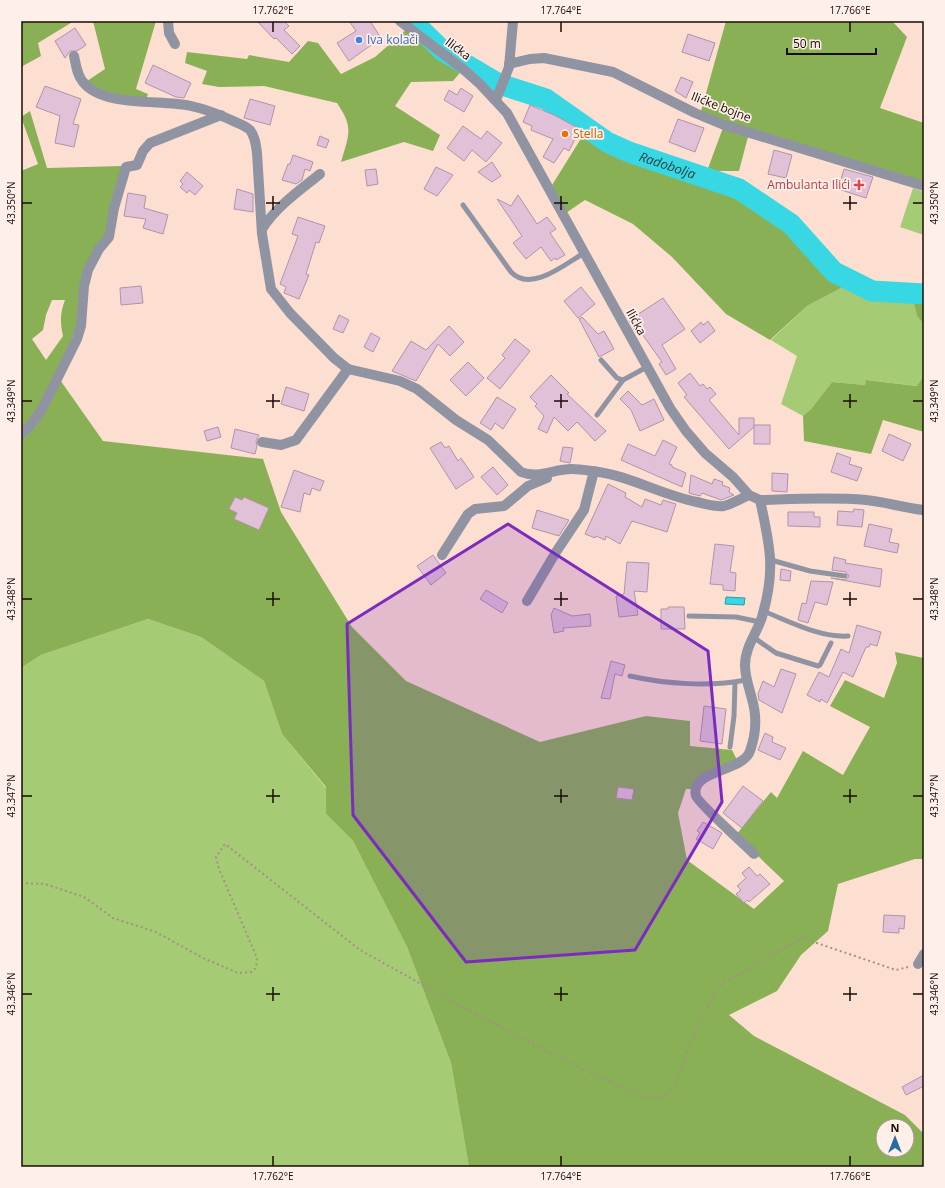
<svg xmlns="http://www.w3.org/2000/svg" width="945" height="1188" font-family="'Open Sans',sans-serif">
<rect width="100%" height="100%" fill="#fddfd1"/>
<g fill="#a5cb74">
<polygon points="913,188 924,192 924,235 900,227"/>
<path d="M843,287C866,299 887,300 913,300L917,316L924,325V376L918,386L867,380L865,385L832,382L811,409L803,416L781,404L797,356L771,340L807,306Z"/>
<polygon points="148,619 201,637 264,681 282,734 326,788 326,814 353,841 407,947 451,1063 469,1167 21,1167 21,668 41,655"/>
</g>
<g fill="#8ab056" fill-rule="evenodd">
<polygon points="21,21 74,21 38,43 41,56 21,67"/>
<polygon points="93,21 168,21 168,24 156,21 136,89 148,94 145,102 127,101 84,83 105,69"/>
<polygon points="726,21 892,21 907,37 880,108 924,123 924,186 749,133 739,171 707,171 724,125 700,115"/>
<path d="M408,28L463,69L453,81L411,82L395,106L440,135L433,151L404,142L341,162C349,134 354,128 337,103L264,86L219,87L202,84L207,71L185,63L187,52L247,59L249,55L289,62L308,41L318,43L341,74L375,57Z"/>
<path d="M30,111L47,168L122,166L111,223L94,258L83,308L58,377L103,441L263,459L281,512L352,627L406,681L540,742L646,716L690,721V746L732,750L739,764L711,774L696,789H686L678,813L687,860L754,909L784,881L736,835L771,792L777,798L803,751L843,775L870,727L830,706L845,680L884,698L897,663L895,652L924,658V859H915L838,884L828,931L801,955L777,991L729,1015L754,1036L905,1115L924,1134V1167H469L451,1063L407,947L353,841L326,814V787L282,734L264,681L201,637L148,619L41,655L21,668V171L38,164L21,117ZM52,300H65C60,313 60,322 63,336L46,360L32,339L43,330L46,315ZM883,1126H907V1150H883Z"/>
<path d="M585,132C619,162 675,173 718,188C727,191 737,193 744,197C784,219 811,255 843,287L807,306L770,340L726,314L672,257L633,224L585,200L563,215L549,190Z"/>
<polygon points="924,298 924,325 917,316 913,300"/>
<polygon points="924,376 924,432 883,420 871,454 804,441 803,416 811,409 832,382 865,385 866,380 917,386"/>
</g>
<polygon fill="#37d7e4" stroke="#2e9aa2" points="726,597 745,598 744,605 725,604"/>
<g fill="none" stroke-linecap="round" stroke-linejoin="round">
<path stroke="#37d7e4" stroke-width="21" id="s1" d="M412,21L443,51L499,84L546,99L607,142L629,152L739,189L791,224L834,272L872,291L924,294"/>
</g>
<g fill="#e1c1d8" stroke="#b193a9">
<polygon points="257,21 284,21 289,26 284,30 300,46 292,54 276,38 274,39"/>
<polygon points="349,21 370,21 381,38 349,61 337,43 356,31"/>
<polygon points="75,28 86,45 77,51 70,51 65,58 55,41"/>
<polygon points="688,34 715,43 709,61 682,52"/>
<polygon points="153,65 191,83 184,98 176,97 145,83"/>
<polygon points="681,77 693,82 686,98 675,91"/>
<polygon points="45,86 81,99 73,124 79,125 74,147 55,143 60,116 36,107"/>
<polygon points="461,88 473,96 464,112 444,100 449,90 457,95"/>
<polygon points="250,99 275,106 270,125 244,118"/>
<polygon points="530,105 554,115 580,129 569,151 564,148 554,163 543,157 553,139 531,130 532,126 523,122"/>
<polygon points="678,119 704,128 695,152 669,142"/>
<polygon points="463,126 481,139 487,131 502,143 486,162 472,150 464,161 447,148"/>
<polygon points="320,136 329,140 326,148 317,145"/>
<polygon points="774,150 792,155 786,178 768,174"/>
<polygon points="293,155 313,162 310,171 305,169 302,180 296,184 282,180 288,164 290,164"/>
<polygon points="492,162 501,176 492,182 478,172"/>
<polygon points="436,167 453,175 437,196 424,189"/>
<polygon points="376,169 378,184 367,186 365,170"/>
<polygon points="844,169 873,177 866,198 838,189"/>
<polygon points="187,172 203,186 195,195 189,190 187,193 180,187 183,184 180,181"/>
<polygon points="237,189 253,194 253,212 234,209"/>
<polygon points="128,193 146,196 144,208 168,215 163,234 143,228 146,219 124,216"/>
<polygon points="518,195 537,224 547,217 556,229 550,233 565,255 556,260 555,258 551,261 541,247 526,259 513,243 522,236 497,199 511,206"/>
<polygon points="298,217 325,226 319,243 316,242 306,274 309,275 299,299 284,293 286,287 280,284 298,236 292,234"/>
<polygon points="141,286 143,303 121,305 120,288"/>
<polygon points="581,287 595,304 578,318 564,301"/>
<polygon points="663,298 685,329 662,345 676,369 666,375 659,364 662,362 640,331 636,333 629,320"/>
<polygon points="339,315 349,320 343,333 333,329"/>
<polygon points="582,317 598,334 604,331 614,349 599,357 579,319"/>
<polygon points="708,321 715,331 700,343 691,331 701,322 703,325"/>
<polygon points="449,326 464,342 450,356 438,344 416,381 392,371 411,341 426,350"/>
<polygon points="371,333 380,338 373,352 364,347"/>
<polygon points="515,339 530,351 500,389 487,378 505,358 502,355"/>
<polygon points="468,362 484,378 466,396 450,380"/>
<polygon points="690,373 700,386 703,384 707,389 710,387 716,394 709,400 739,435 739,418 754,418 754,427 729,449 684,397 687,395 678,383"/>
<polygon points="551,375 569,393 567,394 606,431 595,441 577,422 568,431 554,417 547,433 538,429 544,416 535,406 537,404 530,397"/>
<polygon points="286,387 309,394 304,411 281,404"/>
<polygon points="628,391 642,405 654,399 664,420 640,431 631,410 620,399"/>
<polygon points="497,397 516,409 503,429 495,423 491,430 480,423"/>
<rect x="754" y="425" width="16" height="19"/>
<polygon points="218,427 221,437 207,441 204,431"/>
<polygon points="235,429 259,435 256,441 257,446 255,454 231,448"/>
<polygon points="889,434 911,444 903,461 882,451"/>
<polygon points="663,440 677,447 669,464 672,465 672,467 686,473 682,487 621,460 628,444 655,456"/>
<polygon points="441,442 445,448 449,446 458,461 461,458 474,477 456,489 430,448"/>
<polygon points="563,447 573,448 570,463 560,461"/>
<polygon points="837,453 851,458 849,464 862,468 857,481 831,472"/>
<polygon points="493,467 508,485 497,495 481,477"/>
<polygon points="294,470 324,481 320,491 312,488 310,495 304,493 300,512 281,507"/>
<polygon points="772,473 788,474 787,492 772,491"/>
<polygon points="691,475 712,484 714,479 723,482 722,485 730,488 729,492 734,495 721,500 702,493 700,496 689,493"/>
<polygon points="608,484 626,493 625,497 642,507 645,499 661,505 663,500 676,504 667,532 632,521 620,544 606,536 605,540 596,536 595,538 585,534"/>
<polygon points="235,497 242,500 244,497 269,508 259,530 234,519 237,513 229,509"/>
<polygon points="854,509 864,510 862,527 837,525 838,511 853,512"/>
<polygon points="537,510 569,520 559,536 532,528"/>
<polygon points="788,512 814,512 814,517 820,517 820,527 788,526"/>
<polygon points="869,524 892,529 889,542 899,544 897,553 864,546"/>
<polygon points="715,544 734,546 730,572 736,573 735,591 723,590 723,585 710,584"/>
<polygon points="433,555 446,573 431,585 417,566"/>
<polygon points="834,557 846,560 845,563 882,569 880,587 831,578 846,580 849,576 846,572 832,570"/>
<polygon points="627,562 649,563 647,592 634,591 638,615 619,617 616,596 624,594"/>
<polygon points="781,569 791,571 790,581 780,580"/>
<polygon points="811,581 833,582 827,605 815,602 808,623 798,620 802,603 806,604"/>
<polygon points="486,590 508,603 502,613 480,599"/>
<polygon points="668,607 684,607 685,629 661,629 661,609 668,609"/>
<polygon points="554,608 572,616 590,614 591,626 563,628 564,631 554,633 551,615"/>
<polygon points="857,625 881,632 877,646 870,644 869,647 866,647 853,677 843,672 827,703 821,699 820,702 807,695 819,672 829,677 841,649 849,653"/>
<polygon points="611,661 625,665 622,676 615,674 610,699 601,698"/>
<polygon points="781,669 796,674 782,713 759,700 758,694 763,681 774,687"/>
<polygon points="704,706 726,709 722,744 700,741"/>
<polygon points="765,733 773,737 772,742 786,748 780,760 758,750"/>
<polygon points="743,786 763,801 742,828 723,813"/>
<polygon points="618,787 634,789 632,800 616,798"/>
<polygon points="703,822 722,833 713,849 696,839 700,833 697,831"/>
<polygon points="749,867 757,876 760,874 770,884 749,902 747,900 744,903 736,894 741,890 737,886 746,878 742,873"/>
<polygon points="884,915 905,916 904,929 899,928 899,933 883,932"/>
<polygon points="924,1075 924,1086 906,1095 902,1087"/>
</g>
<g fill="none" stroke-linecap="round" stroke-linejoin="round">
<polyline stroke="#a68f84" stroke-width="2" stroke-dasharray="2 3" stroke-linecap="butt" points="21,883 45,884 84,897 113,918 156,932 203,958 238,973 251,972 256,968 257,958 219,869 216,857 225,844 360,950 477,1015 592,1074 644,1097 661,1098 670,1093 676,1082 695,1031 719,986 802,938 896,970 908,967"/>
<g stroke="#9094a2" stroke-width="5">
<path d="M463,205L511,272C531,293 565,264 584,253"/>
<polyline points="601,360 617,378 623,380"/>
<polyline points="597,415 623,380 647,367"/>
<polyline points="771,560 810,571 845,576"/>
<path d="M763,611C789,621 820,638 848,636"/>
<polyline points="689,616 736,617 760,622"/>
<polyline points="753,637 776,653 818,666 820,665 831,643"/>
<path d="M630,676C665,684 710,687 746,680"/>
<polyline points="730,747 734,716 735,683"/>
</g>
<g stroke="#9094a2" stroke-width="10">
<polyline points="168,21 169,33 175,44"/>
<path d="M400,21L463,69L480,84L507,113L670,408L686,431L705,453L733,477L749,495L760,500C795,499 831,497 866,500C886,502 904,508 924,510"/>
<path d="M74,56C76,65 77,75 83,82C104,108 161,99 191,106C205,109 218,114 231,120C237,123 245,125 250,130C255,136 256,145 257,153L262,234L271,289L290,313L334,358L348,369L400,381L417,389L456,420L488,440L521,472C538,479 554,469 571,469C578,469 585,470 592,471C629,475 661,495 697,502C706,504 715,507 724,506C732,504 742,498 749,495"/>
<polyline points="509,64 530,59 544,58 613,72 695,113 724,125 924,186"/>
<polyline points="496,100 509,67 513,21"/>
<path d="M262,229C277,206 300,190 320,174"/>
<polyline points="21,434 29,427 41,411 77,339 81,326 84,286 88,270 99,249 109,237 114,208 126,167 137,165 143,151 150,143 221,115"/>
<polyline points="262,442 281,445 296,440 348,369"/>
<polyline points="442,555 468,514 475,509 504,506 528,486 547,478"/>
<polyline points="527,601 556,552 584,510 594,471"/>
<path d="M754,854C745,845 698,803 696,796C689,770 743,772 750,751C754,740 756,727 755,715C754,698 745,683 745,665C745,647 757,633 762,617C776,570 770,546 760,500"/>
<polyline points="918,964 924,954"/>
</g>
</g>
<path fill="#7b2cbf" fill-opacity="0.2" stroke="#7b2cbf" stroke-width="3" stroke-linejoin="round" d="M508,524L708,651L722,802L635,950L466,962L353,815L347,624Z"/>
<path fill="none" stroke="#190d07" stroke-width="1.5" d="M273,22V32M561,22V32M850,22V32M273,196V210M561,196V210M850,196V210M22,203H32M266,203H280M554,203H568M843,203H857M913,203H923M273,394V408M561,394V408M850,394V408M22,401H32M266,401H280M554,401H568M843,401H857M913,401H923M273,592V606M561,592V606M850,592V606M22,599H32M266,599H280M554,599H568M843,599H857M913,599H923M273,789V803M561,789V803M850,789V803M22,796H32M266,796H280M554,796H568M843,796H857M913,796H923M273,987V1001M561,987V1001M850,987V1001M22,994H32M266,994H280M554,994H568M843,994H857M913,994H923M273,1156V1166M561,1156V1166M850,1156V1166"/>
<circle fill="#3f7fe0" stroke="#ffefe9" stroke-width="1.5" cx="359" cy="40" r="4"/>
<circle fill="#e8710a" stroke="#ffefe9" stroke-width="1.5" cx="565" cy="134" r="4"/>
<path fill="#e0444e" stroke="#ffefe9" stroke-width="1.5" d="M857 179h4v4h4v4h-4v4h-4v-4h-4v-4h4z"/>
<g text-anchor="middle" stroke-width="3.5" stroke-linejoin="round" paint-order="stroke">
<g font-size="12" fill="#366cbe" stroke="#ffefe9" text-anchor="start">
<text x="367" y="44">Iva kolači</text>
</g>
<g font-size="12" fill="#190d07" stroke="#ffefe9">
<text transform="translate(458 49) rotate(37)" y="4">Ilićka</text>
<text transform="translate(721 107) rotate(21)" y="4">Ilićke bojne</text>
<text transform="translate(636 322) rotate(61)" y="4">Ilićka</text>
</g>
<g font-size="12" fill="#c56008" stroke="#ffefe9" text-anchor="start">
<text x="573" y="138">Stella</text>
</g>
<g font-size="12" fill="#be3a42" stroke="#ffefe9" text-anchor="end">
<text x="850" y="189">Ambulanta Ilići</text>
</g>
<g font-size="13" font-style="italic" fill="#274042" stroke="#ffefe9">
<text dy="5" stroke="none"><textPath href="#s1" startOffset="297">Radobolja</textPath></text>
</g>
</g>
<rect width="945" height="1188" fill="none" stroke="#ffefe9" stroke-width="44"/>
<g transform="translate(895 1138)"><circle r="19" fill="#ffefe9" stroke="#a3958f"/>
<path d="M0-3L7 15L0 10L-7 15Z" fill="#266da1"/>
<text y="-6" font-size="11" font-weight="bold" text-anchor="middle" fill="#190d07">N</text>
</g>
<path d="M787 48v6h89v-6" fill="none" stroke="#190d07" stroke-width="2"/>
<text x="793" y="48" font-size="12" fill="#190d07" stroke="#ffefe9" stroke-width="3" paint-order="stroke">50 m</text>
<rect x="22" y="22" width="901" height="1144" fill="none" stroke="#190d07" stroke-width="1.5"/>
<g font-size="10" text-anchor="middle" fill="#190d07">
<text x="273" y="14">17.762°E</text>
<text x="561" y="14">17.764°E</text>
<text x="850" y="14">17.766°E</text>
<text transform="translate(11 203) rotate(-90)" y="4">43.350°N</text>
<text transform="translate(934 203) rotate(-90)" y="4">43.350°N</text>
<text transform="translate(11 401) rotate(-90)" y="4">43.349°N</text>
<text transform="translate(934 401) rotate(-90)" y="4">43.349°N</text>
<text transform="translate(11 599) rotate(-90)" y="4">43.348°N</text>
<text transform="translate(934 599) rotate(-90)" y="4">43.348°N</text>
<text transform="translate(11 796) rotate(-90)" y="4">43.347°N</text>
<text transform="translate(934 796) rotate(-90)" y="4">43.347°N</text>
<text transform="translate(11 994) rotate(-90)" y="4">43.346°N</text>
<text transform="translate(934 994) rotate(-90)" y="4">43.346°N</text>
<text x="273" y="1180">17.762°E</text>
<text x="561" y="1180">17.764°E</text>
<text x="850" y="1180">17.766°E</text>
</g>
</svg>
